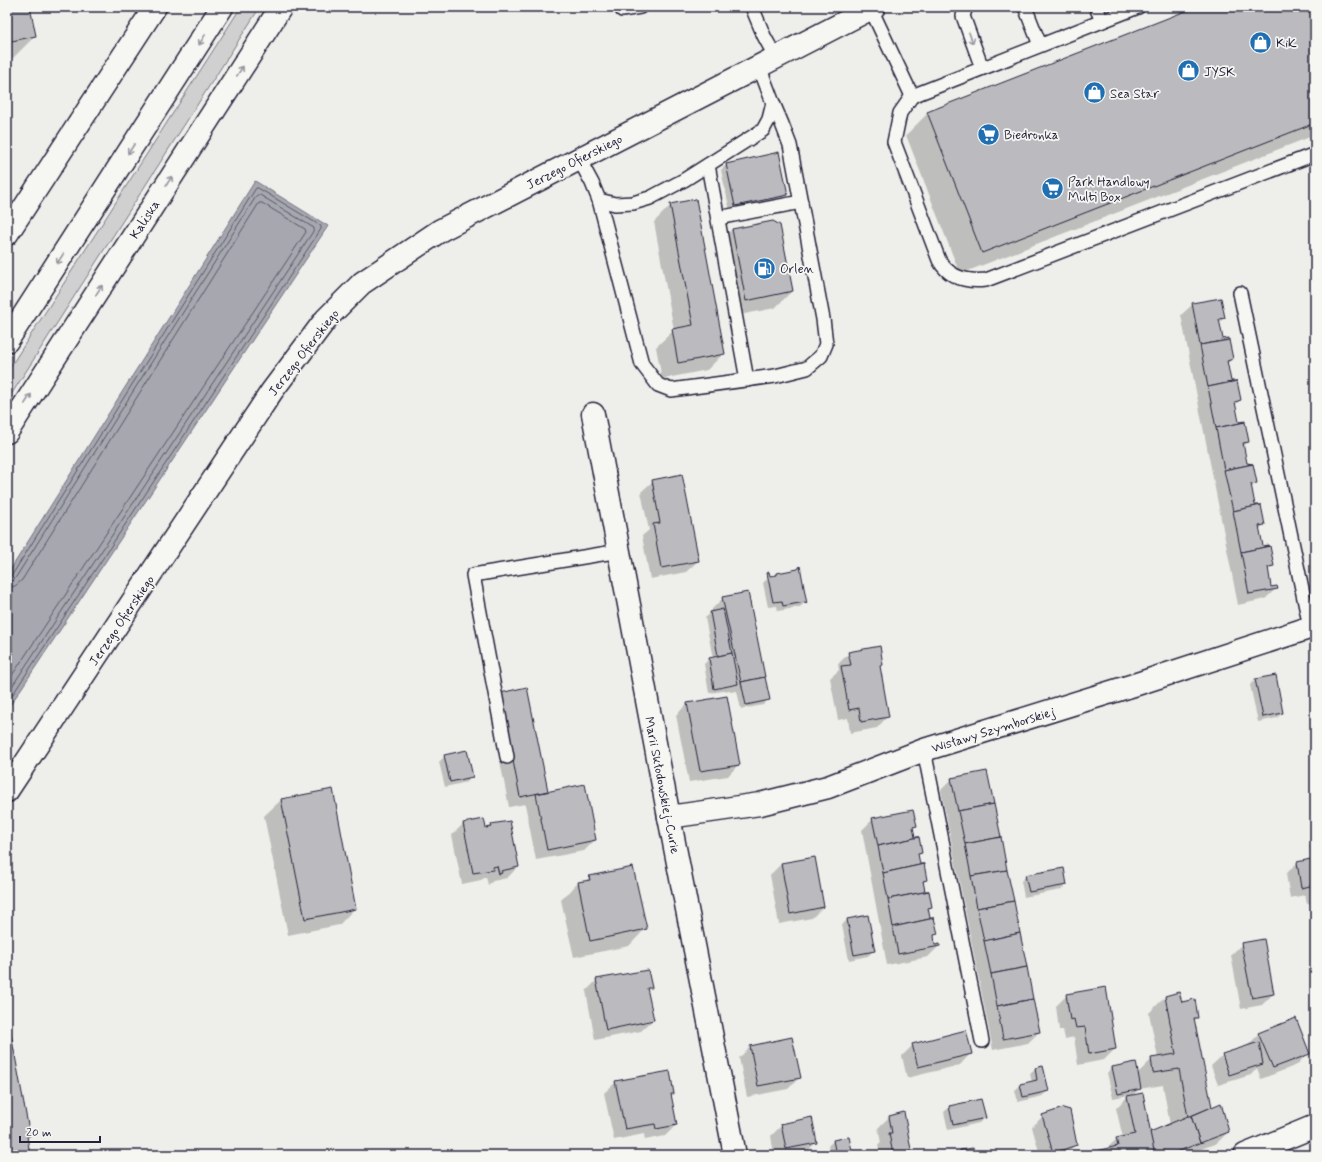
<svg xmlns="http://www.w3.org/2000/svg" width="1322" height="1162" font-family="Mynerve,sans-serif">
<rect width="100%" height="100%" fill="#eeeeeb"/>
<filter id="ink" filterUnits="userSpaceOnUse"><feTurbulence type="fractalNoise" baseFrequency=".025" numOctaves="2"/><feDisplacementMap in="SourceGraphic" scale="8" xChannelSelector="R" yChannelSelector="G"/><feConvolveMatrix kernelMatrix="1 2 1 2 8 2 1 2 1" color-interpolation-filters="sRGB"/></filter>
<g filter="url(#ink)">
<polygon fill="#d0d0d1" stroke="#797986" points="241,7 260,7 7,401 7,372"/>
<polygon fill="#a7a7af" stroke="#727281" points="255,181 328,226 7,710 7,575"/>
<g fill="#0003" fill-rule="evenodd">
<polygon points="7,7 29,7 35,36 13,58 7,59"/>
<polygon points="1199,7 1310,7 1315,20 1315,135 960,274 906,135 928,113"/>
<polygon points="727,164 787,195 782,200 730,211 721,170"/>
<polygon points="671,205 724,353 707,370 662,379 656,347 674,330 654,222"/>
<polygon points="732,229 792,291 775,308 729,317 716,246"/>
<polygon points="1193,304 1224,318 1219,323 1222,340 1232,359 1227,364 1230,382 1236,381 1240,400 1235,405 1238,423 1248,442 1243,447 1246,464 1252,463 1256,483 1251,488 1254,506 1260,505 1264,524 1259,530 1262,547 1273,566 1267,571 1270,588 1277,588 1265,599 1238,605 1181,315"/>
<polygon points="653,481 698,561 686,572 650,579 642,536 649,530 641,492"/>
<polygon points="777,573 805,602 800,607 778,611 777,606 768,607 763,583 769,577 774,576"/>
<polygon points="723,598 768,699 763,705 741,709 737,691 730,692 730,690 709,693 704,664 709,659 713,658 705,618 712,612 712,609"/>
<polygon points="849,653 882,665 879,668 888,716 877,728 850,733 848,718 838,720 830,678 839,670 838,664"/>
<polygon points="1256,679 1282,713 1277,718 1258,722 1250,685"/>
<polygon points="527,689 547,792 595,840 584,851 536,860 525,804 509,807 489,705 500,694"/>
<polygon points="688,703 739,764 728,776 689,782 676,715"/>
<polygon points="445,756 472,777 467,782 445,787 439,762"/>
<polygon points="952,779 1039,1032 1028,1043 993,1050 941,790"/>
<polygon points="332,790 355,908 339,925 288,935 264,816 281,800"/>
<polygon points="873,819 916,826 912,829 914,838 921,853 917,856 919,865 926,880 923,883 924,892 931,907 928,910 929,919 937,933 933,937 935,946 939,946 928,957 887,965 862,830"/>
<polygon points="483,820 485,829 492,825 518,867 507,878 493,881 488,885 486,877 481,880 462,884 452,835 463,824"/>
<polygon points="1315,840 1315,903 1307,904 1305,895 1290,898 1286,874 1297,863 1312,860 1309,846"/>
<polygon points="814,858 823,907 812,918 779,924 770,875 781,864"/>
<polygon points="590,876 645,929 629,946 574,957 561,900 578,883 585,882"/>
<polygon points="1026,876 1066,885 1061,890 1024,897 1021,881"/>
<polygon points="867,916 873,951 868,956 849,960 842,925 847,920"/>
<polygon points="1242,944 1273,994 1262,1005 1241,1009 1231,955"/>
<polygon points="597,980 650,987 647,991 653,1020 641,1031 595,1040 586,991"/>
<polygon points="1067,995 1115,1049 1104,1060 1078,1065 1074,1037 1065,1039 1063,1030 1059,1030 1056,1006"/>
<path d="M1165,997L1181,1003L1197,1017L1194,1021L1211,1108L1228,1132L1217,1143L1185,1155H1092L1095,1152L1106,1149L1117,1139L1123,1138L1116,1108L1129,1095L1113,1098L1107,1073L1112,1067L1137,1074L1152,1059L1158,1058L1149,1013ZM1163,1085L1170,1125L1149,1133L1132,1096L1139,1089Z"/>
<polygon points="1259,1034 1308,1053 1297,1065 1261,1079 1257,1068 1251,1075 1218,1085 1211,1066 1223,1055 1248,1047 1248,1045"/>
<polygon points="913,1045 971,1053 960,1065 907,1078 902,1056"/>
<polygon points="750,1047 800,1077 788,1089 747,1097 739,1058"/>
<polygon points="1035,1069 1048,1091 1042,1096 1018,1102 1015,1090 1021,1085 1032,1082 1030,1074"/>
<polygon points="616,1082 673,1094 671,1096 676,1125 665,1136 645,1140 644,1134 614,1140 604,1093"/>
<polygon points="950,1107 985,1118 979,1123 948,1130 944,1112"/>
<polygon points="904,1113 911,1155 880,1155 878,1145 881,1143 878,1128 889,1117"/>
<polygon points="1043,1116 1076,1144 1065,1155 1040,1155 1032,1127"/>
<polygon points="782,1125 816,1142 805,1154 774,1155 771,1136"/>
<polygon points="833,1141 852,1155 830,1155 828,1146"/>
</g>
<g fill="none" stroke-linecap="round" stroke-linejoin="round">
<g stroke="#575769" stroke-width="1">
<polyline points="7,577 12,575 256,188 258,188 321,226 321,229 7,703"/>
<polyline points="7,582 12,581 16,577 257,195 260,195 314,228 314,230 7,694"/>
<polyline points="7,588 15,586 22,580 259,203 262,203 305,229 306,232 7,683"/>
</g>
</g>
<g fill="#bbbbbf" stroke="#22223b">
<polygon points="7,7 30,7 36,36 7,42"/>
<polygon points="1196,7 1311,7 1315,17 1315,123 982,253 927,112"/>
<polygon points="779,152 788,195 735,206 726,164"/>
<polygon points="696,199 725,354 678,363 672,329 693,325 670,204"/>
<polygon points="773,221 780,225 793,291 746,301 732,229"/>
<polygon points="1221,298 1225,318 1219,319 1223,339 1229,338 1229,340 1200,345 1192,303"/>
<polygon points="1229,340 1233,359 1227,361 1231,381 1237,381 1208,387 1200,345"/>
<polygon points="1237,381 1241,400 1235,402 1239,422 1245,421 1245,422 1216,428 1208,387"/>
<polygon points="1245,422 1249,442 1243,443 1247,463 1253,464 1224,470 1216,428"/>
<polygon points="1253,464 1257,483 1251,484 1255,505 1261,505 1233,511 1224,470"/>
<polygon points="682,474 699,561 661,568 653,524 660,523 652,480"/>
<polygon points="1261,505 1265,525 1259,526 1263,546 1269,545 1270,546 1241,552 1233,511"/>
<polygon points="1270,546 1274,566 1268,567 1271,587 1277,586 1278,589 1249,594 1241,552"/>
<polygon points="800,566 807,604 805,602 783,606 782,601 773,602 767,573 769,572 770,576 777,575 777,573 798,569"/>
<polygon points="748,592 765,677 741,682 722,597"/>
<polygon points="723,609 732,653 718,656 710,612"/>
<polygon points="880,646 883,665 880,666 889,717 861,722 859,708 849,710 841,666 851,665 848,652"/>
<polygon points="732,653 738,684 714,689 709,658"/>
<polygon points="1276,675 1283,713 1263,717 1255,679"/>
<polygon points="765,677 770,700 746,705 741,682"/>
<polygon points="527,687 548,791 520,797 500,693"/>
<polygon points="727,696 740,765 700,771 687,703"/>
<polygon points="467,750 473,777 450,782 444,755"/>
<polygon points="987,771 994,804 958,811 951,778"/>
<polygon points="585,784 596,840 547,850 536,794"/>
<polygon points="333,789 356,909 305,919 281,799"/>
<polygon points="994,804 1001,837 965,844 958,811"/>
<polygon points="913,810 917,826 913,827 915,837 919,837 878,846 872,818"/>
<polygon points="484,819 486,828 492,827 491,824 510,821 519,867 501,871 502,873 499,874 497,866 493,867 493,870 473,873 463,823"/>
<polygon points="919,837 922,853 918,854 920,864 924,864 883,873 878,846"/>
<polygon points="1001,837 1007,870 971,876 965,844"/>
<polygon points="815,857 824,907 790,914 781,863"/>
<polygon points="1315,858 1315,885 1301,888 1297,862"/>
<polygon points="924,864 927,880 923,881 925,891 929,891 888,899 883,873"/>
<polygon points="633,867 647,929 590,941 578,882 590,880 589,876"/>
<polygon points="1064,868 1067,885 1029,892 1025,875"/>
<polygon points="1007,870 1014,901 977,908 971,876"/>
<polygon points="929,891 932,907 928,908 930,918 934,918 893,927 888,899"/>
<polygon points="1014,901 1020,933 984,941 977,908"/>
<polygon points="868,915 875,951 854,955 847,919"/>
<polygon points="934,918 938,934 934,935 935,945 940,944 940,946 898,954 893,927"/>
<polygon points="1020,933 1027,967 991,974 984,941"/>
<polygon points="1264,939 1274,994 1252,998 1241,943"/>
<polygon points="1027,967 1033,999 997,1006 991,974"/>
<polygon points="648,970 652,988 647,988 654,1020 606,1030 596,979"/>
<polygon points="1106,987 1116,1049 1089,1054 1085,1027 1076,1028 1074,1019 1070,1020 1066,994"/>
<polygon points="1179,992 1182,1002 1195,999 1198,1018 1194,1018 1212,1107 1188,1117 1179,1069 1153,1073 1151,1058 1176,1054 1165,996"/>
<polygon points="1033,999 1040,1032 1003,1039 997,1006"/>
<polygon points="7,1013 30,1136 27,1136 30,1155 7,1155"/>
<polygon points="1296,1018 1310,1054 1273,1068 1258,1033"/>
<polygon points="966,1030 972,1054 918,1067 912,1044"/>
<polygon points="792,1037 801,1078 758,1086 750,1046"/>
<polygon points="1259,1042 1263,1064 1229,1075 1222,1054"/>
<polygon points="1136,1062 1141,1089 1118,1094 1112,1067"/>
<polygon points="1043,1066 1049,1091 1023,1097 1020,1084 1037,1080 1035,1068"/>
<polygon points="670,1071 674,1094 671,1094 677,1125 656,1129 655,1124 625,1129 615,1081"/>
<polygon points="1143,1093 1155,1155 1096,1155 1095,1151 1118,1146 1116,1138 1135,1134 1127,1096"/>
<polygon points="981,1099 986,1118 953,1125 949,1106"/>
<polygon points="1221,1103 1229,1132 1200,1143 1191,1116"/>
<polygon points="1063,1108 1070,1110 1077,1145 1053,1153 1042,1115"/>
<polygon points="904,1112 912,1155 893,1155 889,1133 892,1133 889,1116"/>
<polygon points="1188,1116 1191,1116 1200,1143 1168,1155 1155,1155 1150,1132"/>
<polygon points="812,1117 817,1143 786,1149 781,1124"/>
<polygon points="849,1137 853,1155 836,1155 833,1140"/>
<polygon points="973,1148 975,1155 961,1155 960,1150"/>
</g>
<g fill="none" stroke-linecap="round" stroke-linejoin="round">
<defs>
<g id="lane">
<polyline points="622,7 622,10 640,7"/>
<polyline points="752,7 764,36 776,58"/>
<polyline points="966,7 963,16 982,68"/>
<polyline points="1025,7 1040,45"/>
<polyline points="1096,7 1102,21"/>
<polyline points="871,9 912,96 1138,7"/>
<path d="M912,96L900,113L894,142L939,260C949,278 967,282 986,280L1315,154"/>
<polyline points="579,159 592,183 599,200 615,204 633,203 650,198 684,180 763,130 769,119 773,103 759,66"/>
<polyline points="708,165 747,380"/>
<polyline points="599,200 642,364 658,385 671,390 775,376 807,368 821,356 826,344 823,319 790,145 782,124 773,103"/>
<polyline points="718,218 801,202"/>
<polyline points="1240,293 1310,627"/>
<polyline points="924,750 982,1041"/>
<polyline points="507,757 473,575 620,551"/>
</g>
<g id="street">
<polyline points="7,234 155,7"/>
<polyline points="593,414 669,817 735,1155"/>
<polyline points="669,817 760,804 828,787 924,750 1137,684 1315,626"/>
<polyline points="1245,1155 1315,1126"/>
</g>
<polyline id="secondary" points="7,791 272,391 326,319 362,283 441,230 874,7"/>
<g id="primary">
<polyline points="7,341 222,7"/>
<polyline points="7,432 281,7"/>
</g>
</defs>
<use href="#lane" stroke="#22223b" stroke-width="16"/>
<use href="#street" stroke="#22223b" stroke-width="25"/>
<use href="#secondary" stroke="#22223b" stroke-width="25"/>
<use href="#primary" stroke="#22223b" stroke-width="25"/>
<use href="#lane" stroke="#f6f6f2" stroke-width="13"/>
<use href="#street" stroke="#f6f6f2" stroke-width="22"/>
<use href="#secondary" stroke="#f6f6f2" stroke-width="22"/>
<use href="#primary" stroke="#f6f6f2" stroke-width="22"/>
</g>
<defs><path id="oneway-shaft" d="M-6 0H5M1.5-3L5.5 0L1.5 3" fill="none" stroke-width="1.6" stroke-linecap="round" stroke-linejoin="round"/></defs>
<g stroke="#9797a0">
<use href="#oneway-shaft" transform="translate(971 38) rotate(70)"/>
<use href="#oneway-shaft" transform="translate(202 40) rotate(122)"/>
<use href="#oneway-shaft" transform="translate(240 71) rotate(-57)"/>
<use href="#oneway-shaft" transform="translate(131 149) rotate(123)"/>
<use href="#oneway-shaft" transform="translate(169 181) rotate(-57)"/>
<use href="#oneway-shaft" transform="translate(60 259) rotate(123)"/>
<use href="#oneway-shaft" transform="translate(99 290) rotate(-57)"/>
<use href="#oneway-shaft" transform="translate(28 399) rotate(-57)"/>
</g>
</g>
<defs>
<symbol id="shop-disc" viewBox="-11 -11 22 22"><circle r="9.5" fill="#1f6fb2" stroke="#f6f6f2"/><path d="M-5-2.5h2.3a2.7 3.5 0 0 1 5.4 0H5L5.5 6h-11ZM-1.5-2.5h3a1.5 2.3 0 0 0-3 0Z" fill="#fff"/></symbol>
<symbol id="supermarket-disc" viewBox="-11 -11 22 22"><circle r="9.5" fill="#1f6fb2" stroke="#f6f6f2"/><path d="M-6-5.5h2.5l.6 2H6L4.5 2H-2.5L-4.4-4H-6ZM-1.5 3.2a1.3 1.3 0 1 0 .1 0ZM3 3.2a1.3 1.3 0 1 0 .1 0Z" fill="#fff"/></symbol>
<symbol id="fuel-disc" viewBox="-11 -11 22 22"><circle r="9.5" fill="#1f6fb2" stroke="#f6f6f2"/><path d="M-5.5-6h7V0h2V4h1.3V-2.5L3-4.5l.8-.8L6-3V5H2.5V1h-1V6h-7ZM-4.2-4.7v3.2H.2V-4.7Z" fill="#fff"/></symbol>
</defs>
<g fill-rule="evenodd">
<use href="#shop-disc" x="1248" y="30" width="25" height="25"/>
<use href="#shop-disc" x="1176" y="58" width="25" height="25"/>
<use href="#shop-disc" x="1082" y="80" width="25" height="25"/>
<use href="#supermarket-disc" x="976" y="122" width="25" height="25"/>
<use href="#supermarket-disc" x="1040" y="176" width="25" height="25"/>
<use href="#fuel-disc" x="752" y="256" width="25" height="25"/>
</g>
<g text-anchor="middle" stroke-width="3.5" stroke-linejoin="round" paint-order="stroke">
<g font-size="13" fill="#22223b" stroke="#f6f6f2" text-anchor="start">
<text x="1276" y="47">KiK</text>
<text x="1204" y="76">JYSK</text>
<text x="1110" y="98">Sea Star</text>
<text x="1004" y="139">Biedronka</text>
<text x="1068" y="186">Park Handlowy<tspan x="1068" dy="15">Multi Box</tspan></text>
<text x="780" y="273">Orlen</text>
</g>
<g font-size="13" fill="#22223b" stroke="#f6f6f2">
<text transform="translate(574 161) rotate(-27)" y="5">Jerzego Ofierskiego</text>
<text transform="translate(144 219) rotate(-57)" y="5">Kaliska</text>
<text transform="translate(303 352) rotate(-52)" y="5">Jerzego Ofierskiego</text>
<text transform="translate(121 620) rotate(-56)" y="5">Jerzego Ofierskiego</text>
<text transform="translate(993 729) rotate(-17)" y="5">Wisławy Szymborskiej</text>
<text transform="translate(663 785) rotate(79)" y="5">Marii Skłodowskiej-Curie</text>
</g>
</g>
<rect width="1322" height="1162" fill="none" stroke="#f6f6f2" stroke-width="24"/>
<rect x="12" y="12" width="1298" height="1138" fill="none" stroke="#22223b" stroke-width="1.5" filter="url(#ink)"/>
<path d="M20 1136v6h80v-6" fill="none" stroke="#22223b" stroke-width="2"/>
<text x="26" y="1136" font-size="12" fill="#22223b" stroke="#f6f6f2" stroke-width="3" paint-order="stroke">20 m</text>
</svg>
